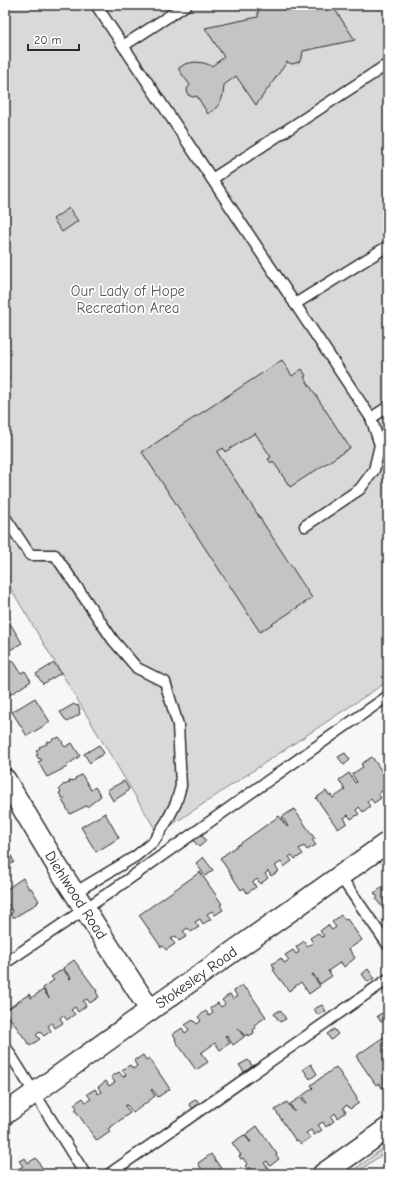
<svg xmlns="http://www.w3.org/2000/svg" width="393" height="1179" font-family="'Comic Neue',sans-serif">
<rect width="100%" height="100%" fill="#f7f7f7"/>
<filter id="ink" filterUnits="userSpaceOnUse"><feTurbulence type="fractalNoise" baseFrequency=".025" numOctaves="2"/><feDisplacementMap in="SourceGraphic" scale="8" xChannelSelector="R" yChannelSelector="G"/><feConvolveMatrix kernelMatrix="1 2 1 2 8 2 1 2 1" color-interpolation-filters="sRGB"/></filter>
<g filter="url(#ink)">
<g fill="#d9d9d9" stroke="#828282">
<polygon points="5,5 388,5 388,681 158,834 5,579"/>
<polygon points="388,1145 388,1150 355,1174 348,1174"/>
</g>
<g fill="#c4c4c4" stroke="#2b2b2b">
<polygon points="265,5 270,5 274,7 275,5 332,5 355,40 303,51 302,57 299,62 292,64 287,62 256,105 236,76 224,85 223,95 220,103 215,109 208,114 197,96 193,97 188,95 187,89 190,85 179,70 179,68 185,64 195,62 204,63 212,66 224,57 205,28 258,17 258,10"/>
<polygon points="69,208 78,221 62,232 53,219"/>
<polygon points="282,360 292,376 302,369 306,376 304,377 350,448 290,487 273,461 271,463 268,459 271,457 255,433 225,452 223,448 217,452 312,598 260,632 142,452"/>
<polygon points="5,615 22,643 5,653"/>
<polygon points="13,660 21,673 25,671 31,681 5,698 5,664"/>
<polygon points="54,663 61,673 43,684 36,674"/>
<polygon points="35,698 50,722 27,736 12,712"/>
<polygon points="74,704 76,706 78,705 80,710 79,711 80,714 67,722 60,712"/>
<polygon points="59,737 63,742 62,743 65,747 72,743 80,756 66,766 67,767 47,777 38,762 42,760 40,758 39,759 36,755 38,754 36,751 40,748 39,747 47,744 46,742 49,741 50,742 54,738 55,739"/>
<polygon points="99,745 104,753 90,763 84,754"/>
<polygon points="345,753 350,760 344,765 338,757"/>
<polygon points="372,757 388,780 388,794 386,795 382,791 378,794 381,798 374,803 371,799 367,802 370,806 363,812 359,807 356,810 359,814 351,819 348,815 344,818 347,823 338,829 316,798 326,791 329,795 331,795 333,798 345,790 339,780 349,773 355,783 357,782 352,774 363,767 361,764"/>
<polygon points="82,775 91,790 95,787 101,796 87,807 86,806 70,814 62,800 65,799 63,797 62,798 59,793 61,792 59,789 64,784 65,785 70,782 69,781 72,780 72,781 76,779 75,778"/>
<polygon points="124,781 129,789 127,791 127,792 113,801 107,790"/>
<polygon points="294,809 315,839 312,840 316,845 307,850 304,846 299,849 303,854 295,859 292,855 289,857 292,861 284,867 281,862 275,866 279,871 271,876 268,871 265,874 268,878 260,884 257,879 253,882 256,887 247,893 244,888 241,890 220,858 279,816 287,827 288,826 282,817"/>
<polygon points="105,813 119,838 96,852 81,827"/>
<polygon points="201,834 206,841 199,847 193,840"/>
<polygon points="5,841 10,850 8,852 9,854 10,853 14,862 7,867 6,865 5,866"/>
<polygon points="203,857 213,870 205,876 196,863"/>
<polygon points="200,872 222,904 220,905 223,910 215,915 212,911 207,914 211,919 203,924 200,919 195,922 199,927 191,932 188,928 183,931 187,936 179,941 176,936 171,939 175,944 166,950 163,946 161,947 139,915"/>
<polygon points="23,878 29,889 31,888 39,901 37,902 38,903 15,917 13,917 10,914 13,912 5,900 5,890"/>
<polygon points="383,887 387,891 388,890 388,915 376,899 378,897 374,893"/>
<polygon points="341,915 345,920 347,919 362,940 349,949 355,958 344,967 341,962 328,971 332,976 320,984 313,974 312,974 320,986 309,994 301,982 289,991 273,970 275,969 272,964 281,958 284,963 289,960 285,955 293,950 296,954 299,952 296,947 304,941 307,946 313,943 310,938 318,933 321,937 324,936 320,931 328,925 332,930 336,927 332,922"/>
<polygon points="74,960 97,991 96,992 99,997 90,1003 87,999 83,1001 86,1006 78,1012 75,1007 71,1010 75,1014 67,1020 63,1015 60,1018 63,1023 55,1028 52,1023 48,1026 51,1031 44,1036 40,1032 36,1035 40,1039 30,1046 5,1011 29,994 31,998 43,990 49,998 43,988 54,980 51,977 63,969 70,979 71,978 63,968"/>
<polygon points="368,969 374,978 368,982 362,974"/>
<polygon points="242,985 246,990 247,989 266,1017 254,1025 256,1028 253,1030 254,1033 249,1036 248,1034 245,1036 237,1027 244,1037 233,1045 226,1035 225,1036 230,1043 220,1050 215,1043 201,1053 208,1062 196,1070 175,1040 176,1039 173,1034 182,1028 185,1033 189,1030 185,1025 193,1020 197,1024 201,1021 198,1017 206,1011 209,1016 213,1013 210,1008 218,1003 221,1007 225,1004 222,1000 230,994 233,999 237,996 234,991"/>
<polygon points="322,1005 326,1011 318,1015 314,1009"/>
<polygon points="280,1010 286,1019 280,1022 274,1014"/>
<polygon points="388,1012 388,1022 386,1019 381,1022 377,1016 382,1013 383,1016"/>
<polygon points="334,1029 338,1034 331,1040 327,1034"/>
<polygon points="388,1034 388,1083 382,1088 379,1083 376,1085 356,1056"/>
<polygon points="143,1055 146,1060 149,1058 170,1089 158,1097 152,1089 151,1090 155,1096 133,1113 127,1105 125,1106 130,1113 108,1129 110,1132 97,1141 75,1110 77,1108 74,1104 83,1098 86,1102 91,1099 87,1094 95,1089 98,1094 101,1092 98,1087 106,1081 109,1086 115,1082 111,1077 119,1072 123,1077 126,1075 122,1070 130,1065 133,1069 137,1066 134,1061"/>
<polygon points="248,1060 253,1067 245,1073 239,1065"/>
<polygon points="311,1064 317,1074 310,1079 303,1069"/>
<polygon points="336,1067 357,1098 356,1099 359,1103 350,1109 347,1105 343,1108 346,1112 338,1118 335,1113 331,1117 334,1121 326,1127 323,1122 318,1125 322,1130 314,1135 311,1130 306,1133 310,1138 301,1144 298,1140 296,1141 275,1110 287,1102 294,1112 294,1111 290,1104 301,1097 305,1103 307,1103 302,1096 313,1088 311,1085"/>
<polygon points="196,1099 201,1105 195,1111 189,1104"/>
<polygon points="257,1126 277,1154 276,1155 279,1159 270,1166 267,1161 264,1163 269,1169 262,1174 253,1174 250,1167 248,1169 245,1166 247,1164 243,1158 241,1159 239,1156 241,1155 232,1143 244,1135 250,1142 251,1142 245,1135"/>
<polygon points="211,1154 225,1174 197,1174 202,1170 198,1163"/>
<polygon points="25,1158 28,1163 36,1158 46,1174 10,1174 23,1166 19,1161"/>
</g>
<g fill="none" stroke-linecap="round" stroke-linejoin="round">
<defs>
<g id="service">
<polyline points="96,5 371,418 388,407"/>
<polyline points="123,46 186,5"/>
<polyline points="212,179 388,64"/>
<polyline points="295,304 388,246"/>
<polyline points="5,517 30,555 55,555 113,640 137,668 165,682 178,725 181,786 176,803 167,821 154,841 136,856 74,893"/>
<polyline points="305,526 360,489 374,470 380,445 371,418"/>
<polyline points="340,876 388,945"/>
<polyline points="5,963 116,888 388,696"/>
<polyline points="5,1046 85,1174"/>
<polyline points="109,1174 388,979"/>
</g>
<g id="minor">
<path id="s1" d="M5,779L57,866L150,1010"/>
<path id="s2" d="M5,1114L139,1018L388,842"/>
<polyline points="323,1174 388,1128"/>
</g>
</defs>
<use href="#service" stroke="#2b2b2b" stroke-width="13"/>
<use href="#minor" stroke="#2b2b2b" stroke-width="23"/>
<use href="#service" stroke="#fff" stroke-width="10"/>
<use href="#minor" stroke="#fff" stroke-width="20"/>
</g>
</g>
<g text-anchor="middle" stroke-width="3.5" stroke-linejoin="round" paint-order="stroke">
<g font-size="15" fill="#565656" stroke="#fff">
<text x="128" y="296">Our Lady of Hope<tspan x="128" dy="17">Recreation Area</tspan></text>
</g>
<g font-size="15" fill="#2b2b2b" stroke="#fff">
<text dy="5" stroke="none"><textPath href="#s1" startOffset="136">Diehlwood Road</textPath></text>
<text dy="5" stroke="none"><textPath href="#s2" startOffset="235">Stokesley Road</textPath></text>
</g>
</g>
<rect width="393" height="1179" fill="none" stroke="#fff" stroke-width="20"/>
<rect x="10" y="10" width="373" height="1159" fill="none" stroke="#2b2b2b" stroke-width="1.5" filter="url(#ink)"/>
<path d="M28 44v6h51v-6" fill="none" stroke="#2b2b2b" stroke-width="2"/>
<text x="34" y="44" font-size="12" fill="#2b2b2b" stroke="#ffffff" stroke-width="3" paint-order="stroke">20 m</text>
</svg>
